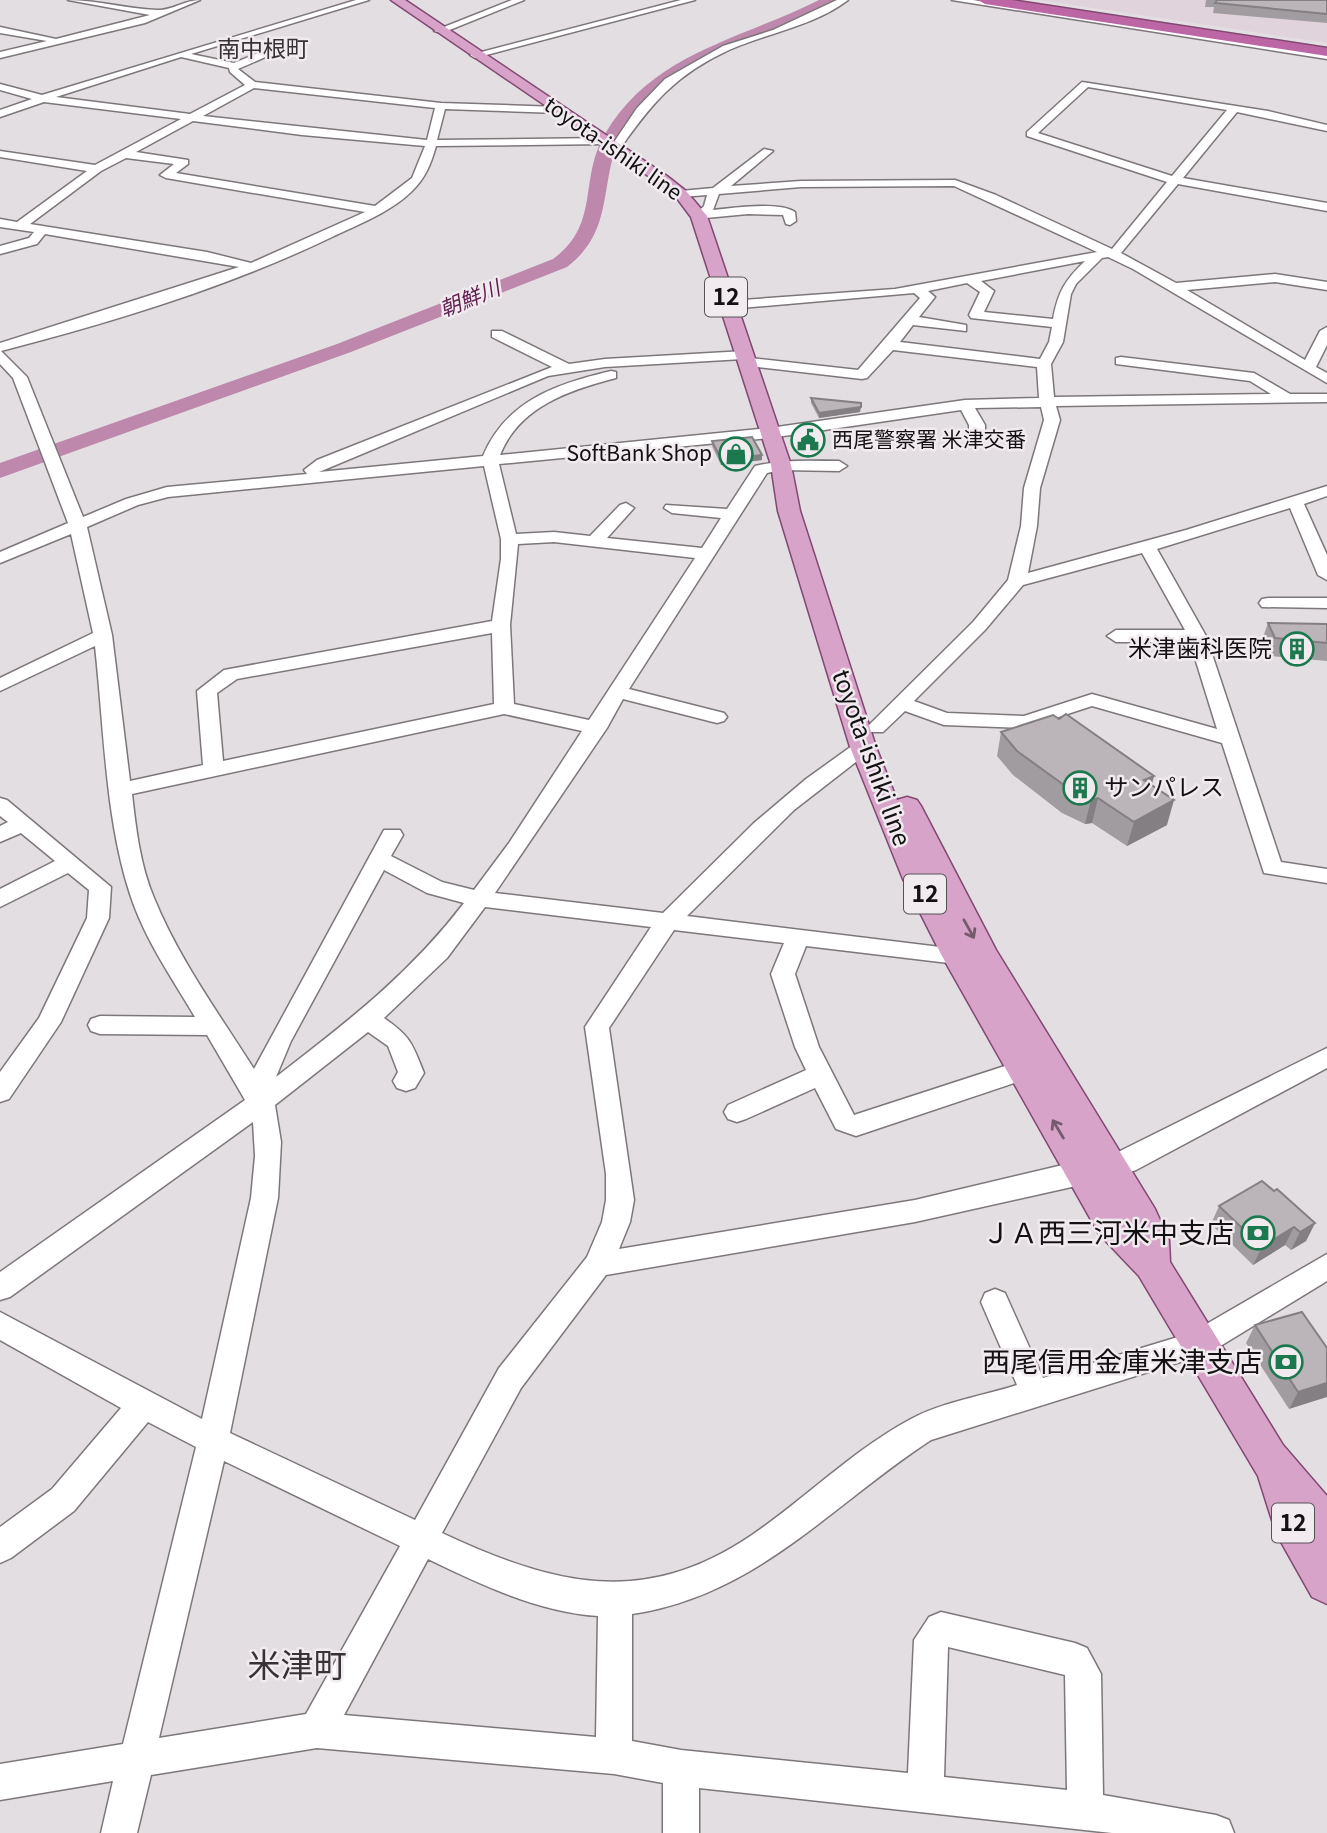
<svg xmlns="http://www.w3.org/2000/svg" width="1327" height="1833" font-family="Georgia,'Noto Sans JP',serif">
<rect width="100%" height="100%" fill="#e3dee1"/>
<polygon fill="#e0d3db" points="1039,0 1327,0 1327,43 1140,15"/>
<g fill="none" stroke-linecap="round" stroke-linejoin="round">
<path fill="#be88ad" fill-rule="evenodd" d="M819,0H835C820,15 793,22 773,30C724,49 676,67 640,107C589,163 625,223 567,267L351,352L0,478V463L337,344L553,259C601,224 578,180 605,134C652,53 742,39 819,0Z"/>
<defs>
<g id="minor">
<path d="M68,0C98,0 127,9 157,10C171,11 185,0 200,0L145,23L0,58V52L47,41L0,33V27L56,39L150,15Z"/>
<path d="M356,0H369L191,54L234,63L283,43L286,48L238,69L255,82L441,103L558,107L563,110L558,113L445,109L437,140L606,138L611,141L606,144L436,146C431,164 425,179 411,192C389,213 359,224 332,237C228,287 113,322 1,351L27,377L83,517L126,499L167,487L307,474L304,470L317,460L552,367L492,337V331H502L569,364L605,359L745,351L750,352V358L858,370L920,298L914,293L729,309L722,305L729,301L895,289L1097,252L954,186L801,187L719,194L713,210C733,208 779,201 795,212L796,221L790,225L786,224L783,215L748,214L695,219L693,216L704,206L707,195L681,197L675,194L681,191L713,188L764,149L773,151L731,186L801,181L955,180L996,195L1112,249L1167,182L1027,136V132L1082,82L1268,111L1327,125V131L1237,112L1183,178L1327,203V211L1178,184L1121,253L1176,283L1275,274L1327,282V290L1275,282L1187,290L1305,360L1320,331L1327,327V345L1316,367L1327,373V383L1133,269L1108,257L1102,258L1076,284L1071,294L1063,342L1051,364L1054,397L1271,394L1250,381L1116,364V358L1121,357L1254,373L1290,394H1327V402L1056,406L1060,420L1040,488L1037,526L1028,573L1186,530L1327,486V496L1304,504L1327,555V580L1318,575L1290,508L1157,549L1206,636L1281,862L1327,869V883L1264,873L1222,743L1092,706L1025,728L944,725L905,711L883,732H869L866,728L973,622L1008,580L1021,526L1024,488L1044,420L1041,407L975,408L985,425V440L977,445L969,440V425L961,410L770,438L499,464L516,534L554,532L590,536L620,505L626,503L634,508L607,538L702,548L721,518L672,513L664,508L666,505L727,509L755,466C783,459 811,461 839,461L847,466L839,471L781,470L767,473L629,689L724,713L727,717L724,721L717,723L623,699L607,728L495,893L663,913L754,823L806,779L856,743H870L873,747L870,751L794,810L687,916L965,950L969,956L965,962L957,964L806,946L795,974L819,1047L854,1115L1023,1060L1032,1063L1036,1070L1032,1077L856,1136L836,1129L815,1088L746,1119L737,1122L728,1119L724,1112L728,1105L806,1070L795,1047L771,974L784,943L674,930L609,1028L634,1200L630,1222L619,1249L915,1200L1067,1164L1085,1162L1094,1165L1098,1173L1094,1181L1085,1184L915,1222L606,1275L521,1388L442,1533C553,1585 643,1609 752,1535C806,1498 853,1450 911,1419C942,1402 983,1396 1017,1385L981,1302L985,1293L995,1289L1005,1293L1043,1378L1191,1333L1327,1254V1281L1209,1353L931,1440C830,1506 757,1595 632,1614V1741L681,1750L908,1773L914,1640L929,1617L941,1612L1075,1643L1087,1648L1101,1674L1103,1795L1216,1815L1229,1820L1234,1833H1112L699,1788V1833H663V1783L614,1774L317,1748L151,1775L137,1833H101L113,1781L0,1800V1764L123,1744L196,1447L148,1422L74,1511L11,1558L0,1563V1527L52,1489L121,1408L0,1340V1312L202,1419L251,1198L255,1156L253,1122L10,1297L0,1300V1272L245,1100L207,1035L100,1034L91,1031L88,1025L91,1019L100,1016L195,1017C172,978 144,938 130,894C105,818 104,726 95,646L0,691V678L93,633L71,534L0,563V552L68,523L13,378L0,364V343L239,267L45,234L37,244L0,254V246L29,238L34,232L0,227V219L17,222L87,171L0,157V151L95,165L181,119L44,102L0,117V110L32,99L0,90V84L42,95ZM181,57L229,68L230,72L245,85L190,114L56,97ZM1088,87L1227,110L1172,176L1038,133ZM254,88L435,108L427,140L203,116ZM193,121L302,135L425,146L412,178L375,206L176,173L188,164V160L136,152ZM126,158L174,164L160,175L166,178L365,212L251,263L207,252L30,224L101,171ZM1085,261C1065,280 1058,292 1053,319L984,312L994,291L981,281ZM967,283L980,292L969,315L971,318L1052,327L1049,342L1040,359L900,342L913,325L966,331V325L919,317L935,297L928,291ZM893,350L1037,367L1039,398L965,400L770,428L500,455C519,407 569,390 616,378V372L611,371C556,384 506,401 483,456L319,472L548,376L605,367L743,359V365L748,366L862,379L867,378ZM484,466L501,539V559L492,621L224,670L197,691L203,765L130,781L112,635L87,527L138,505L168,497ZM554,542L695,558L589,720L514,704L510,625L518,544ZM1142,553L1185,630H1116L1107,636L1116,642H1190L1217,729L1092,694L1024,716L947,713L914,701L985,630L1023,585ZM492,633L494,704L223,761L217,693L237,679ZM504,714L582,731L509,843L474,890L442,882L391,856L403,835L400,830H384L254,1069C219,1014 179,959 154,898C140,865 136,829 132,794ZM384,870L427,893L464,903C409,975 347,1022 276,1077L291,1041ZM485,907L651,927L585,1027L606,1174V1200L602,1222L587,1257L499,1368L415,1520L230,1433L278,1198L281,1142L275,1105L368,1032L388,1046L398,1072L393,1081L397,1088L406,1091L415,1088L424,1073C412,1043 411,1037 384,1018L447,958ZM224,1461L400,1546L306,1714L159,1738ZM428,1559C482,1585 538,1612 598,1616L596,1737L344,1715ZM948,1647L1065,1675L1067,1790L944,1777Z"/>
<polygon points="512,0 524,0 442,33 434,31"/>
<polygon points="681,0 695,0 475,58 470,55"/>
<path d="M837,0H848C814,26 767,33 729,50C675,75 652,103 619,150L610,148L637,108L665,79L723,46L773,30Z"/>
<polygon points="952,0 973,0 1327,53 1327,59"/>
<polygon points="1268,598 1327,598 1327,608 1262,607 1259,603 1262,599"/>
<polygon points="0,798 7,800 111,887 109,918 61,1022 9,1099 0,1102 0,1072 39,1018 87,918 89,890 68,873 0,907 0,889 55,861 21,833 0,842 0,826 8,822 0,816"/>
<polygon points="1327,1048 1327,1068 1136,1170 1111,1179 1102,1176 1098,1168 1102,1160"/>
</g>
<polygon id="major" points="391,0 405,0 667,176 686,191 707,216 791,465 800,511 876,747 897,800 907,797 917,800 921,806 996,950 1155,1209 1169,1240 1170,1262 1283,1445 1327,1496 1327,1604 1312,1597 1276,1533 1258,1476 1139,1276 1099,1234 942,956 903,879 850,747 778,511 771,465 691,217 676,197 657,182"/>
<polygon id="highway" points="978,0 1011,0 1327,48 1327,56 985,4"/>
</defs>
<use href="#minor" stroke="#7d777b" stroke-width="3"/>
<use href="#major" stroke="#824872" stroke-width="3"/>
<use href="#highway" stroke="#824872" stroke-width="3"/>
<use href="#minor" fill="#fff" fill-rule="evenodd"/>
<use href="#major" fill="#d7a3c9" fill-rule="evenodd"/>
<use href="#highway" fill="#bd66a5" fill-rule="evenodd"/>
</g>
<g fill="#a19c9f">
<polygon points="1206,0 1327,0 1327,23 1213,13 1214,7 1205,7"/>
<polygon points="811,398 860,412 819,418 811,403"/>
<polygon points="712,441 762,455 762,460 721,465 712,446"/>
<polygon points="1268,623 1327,624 1327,661 1269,656 1262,640"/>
<polygon points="1059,719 1152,786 1167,825 1127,846 1092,823 1085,824 1062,813 1013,775 997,756 1001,732"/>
<polygon points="1274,1191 1315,1223 1306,1241 1291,1250 1285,1245 1253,1265 1211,1224 1219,1206"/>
<polygon points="1255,1325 1327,1348 1289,1409 1246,1343"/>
</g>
<g fill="#837f82">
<polygon points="861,407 860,412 819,418 819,413"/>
<polygon points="762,455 762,460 721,465 721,459"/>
<polygon points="1154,776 1148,800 1144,780"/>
<polygon points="1098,798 1092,823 1085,824 1091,800"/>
<polygon points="1174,800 1167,825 1127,846 1134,822"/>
<polygon points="1315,1223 1306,1241 1291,1250 1300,1232"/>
<polygon points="1294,1227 1285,1245 1253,1265 1262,1247"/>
<polygon points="1327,1383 1327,1397 1289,1409 1298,1392"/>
</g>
<g fill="#bbb5b9" stroke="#837f82" stroke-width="2">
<polygon points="1217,0 1327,0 1327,14 1215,3"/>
<polygon points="811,398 861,403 861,407 819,413"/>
<polygon points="752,437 762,455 721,459 712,441"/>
<polygon points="1268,623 1327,624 1327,643 1275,638"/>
<polygon points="1066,714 1154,776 1144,780 1174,800 1134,822 1098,798 1091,800 1068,788 1017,751 1001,732 1053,715 1059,719"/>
<polygon points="1262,1181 1274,1191 1277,1189 1315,1223 1300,1232 1294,1227 1262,1247 1219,1206"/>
<polygon points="1302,1312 1327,1348 1327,1383 1298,1392 1255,1325"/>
</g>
<defs><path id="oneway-shaft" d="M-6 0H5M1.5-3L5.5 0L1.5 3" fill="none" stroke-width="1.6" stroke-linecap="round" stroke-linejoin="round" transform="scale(1.75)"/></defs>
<g stroke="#755a6e">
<use href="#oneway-shaft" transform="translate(969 929) rotate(61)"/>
<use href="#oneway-shaft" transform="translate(1058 1129) rotate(-121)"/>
</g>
<defs>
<symbol id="civic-ring" viewBox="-11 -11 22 22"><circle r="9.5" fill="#f1ebef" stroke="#1c794f" stroke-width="1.5"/><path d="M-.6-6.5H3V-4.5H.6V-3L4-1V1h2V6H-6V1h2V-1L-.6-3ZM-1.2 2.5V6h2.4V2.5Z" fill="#1c794f"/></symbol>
<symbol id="shop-ring" viewBox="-11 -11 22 22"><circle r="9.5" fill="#f1ebef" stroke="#1c794f" stroke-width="1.5"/><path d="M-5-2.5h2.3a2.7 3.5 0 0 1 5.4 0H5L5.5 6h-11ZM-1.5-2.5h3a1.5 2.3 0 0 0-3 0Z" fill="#1c794f"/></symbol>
<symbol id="building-ring" viewBox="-11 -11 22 22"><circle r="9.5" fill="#f1ebef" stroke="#1c794f" stroke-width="1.5"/><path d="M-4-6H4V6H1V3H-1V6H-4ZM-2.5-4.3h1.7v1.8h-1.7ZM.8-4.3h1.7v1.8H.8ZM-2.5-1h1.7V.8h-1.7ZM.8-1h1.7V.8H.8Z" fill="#1c794f"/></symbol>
<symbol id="bank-ring" viewBox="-11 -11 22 22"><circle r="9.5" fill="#f1ebef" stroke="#1c794f" stroke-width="1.5"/><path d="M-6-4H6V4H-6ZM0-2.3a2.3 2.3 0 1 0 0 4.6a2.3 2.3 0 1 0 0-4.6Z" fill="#1c794f"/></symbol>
</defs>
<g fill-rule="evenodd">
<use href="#civic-ring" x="789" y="421" width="38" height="38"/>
<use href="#shop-ring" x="717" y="435" width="38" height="38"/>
<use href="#building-ring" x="1278" y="630" width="38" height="38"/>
<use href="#building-ring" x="1061" y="769" width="38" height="38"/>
<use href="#bank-ring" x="1239" y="1214" width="38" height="38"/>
<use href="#bank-ring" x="1267" y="1343" width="38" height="38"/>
</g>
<g text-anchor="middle" stroke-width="5" stroke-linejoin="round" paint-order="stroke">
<g font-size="21" fill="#131113" stroke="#f1ebef">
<text transform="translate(613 149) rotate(35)" y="7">toyota-ishiki line</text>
</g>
<g font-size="21" font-style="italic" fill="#601f50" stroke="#f1ebef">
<text transform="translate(470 299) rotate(-22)" y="7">朝鮮川</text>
</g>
<g font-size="21" fill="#131113" stroke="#f1ebef" text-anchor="start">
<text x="832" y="447">西尾警察署 米津交番</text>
<text x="712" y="461" text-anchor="end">SoftBank Shop</text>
</g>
<g font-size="23" fill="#373235" stroke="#f1ebef">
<text x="263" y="57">南中根町</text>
</g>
<g fill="#f1ebef" stroke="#565255" stroke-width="2">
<rect x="705" y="277.5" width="42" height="39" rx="5"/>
<rect x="904" y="874.5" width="42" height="39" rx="5"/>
<rect x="1272" y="1503.5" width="42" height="39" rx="5"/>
</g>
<g font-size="23" font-weight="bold" fill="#131113">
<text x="726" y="305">12</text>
<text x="925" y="902">12</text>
<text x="1293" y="1531">12</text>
</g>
<g font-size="24" fill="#131113" stroke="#f1ebef" text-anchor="end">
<text x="1272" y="657">米津歯科医院</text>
<text x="1104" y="796" text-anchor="start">サンパレス</text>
</g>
<g font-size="24" fill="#131113" stroke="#f1ebef">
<text transform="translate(871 758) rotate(70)" y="8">toyota-ishiki line</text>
</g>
<g font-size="28" fill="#131113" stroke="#f1ebef" text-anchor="end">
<text x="1234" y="1243">ＪＡ西三河米中支店</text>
<text x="1262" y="1372">西尾信用金庫米津支店</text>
</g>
<g font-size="33" fill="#373235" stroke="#f1ebef">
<text x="297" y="1677">米津町</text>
</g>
</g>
</svg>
